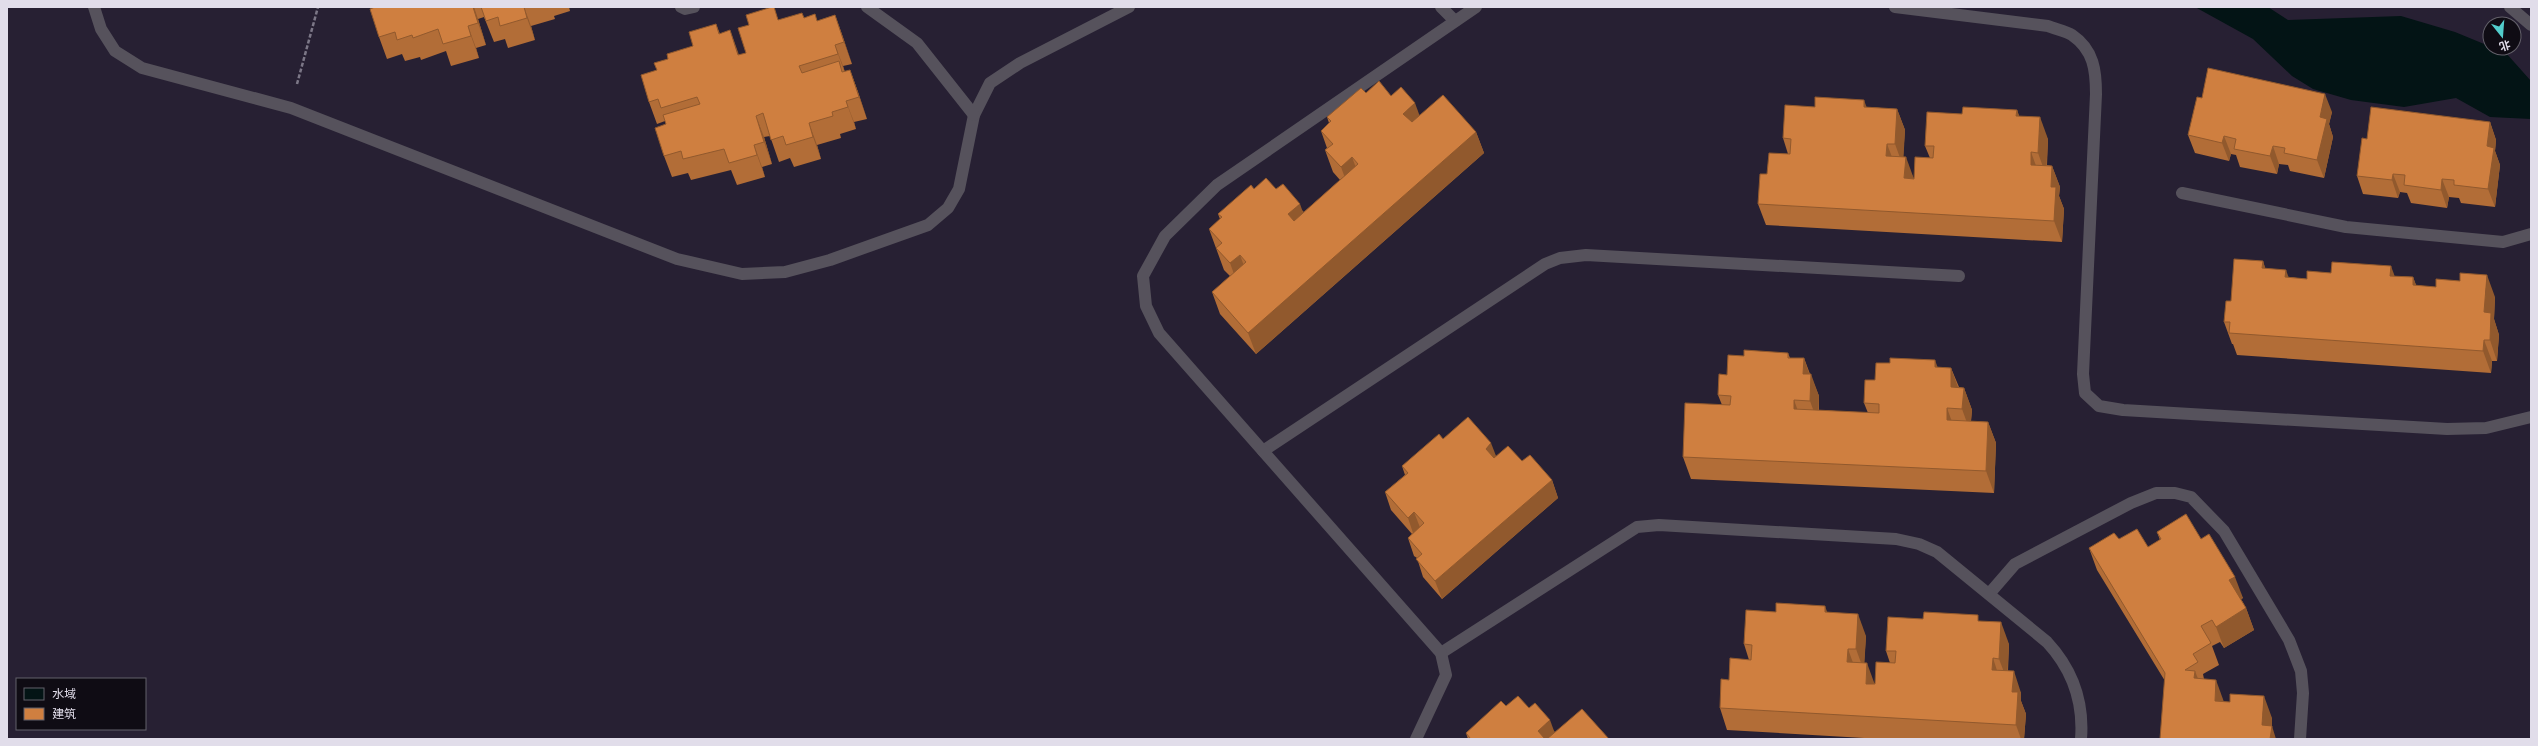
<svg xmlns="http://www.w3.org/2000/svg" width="2538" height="746" font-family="Poppins,'Noto Sans SC',sans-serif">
<rect width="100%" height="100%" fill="#272033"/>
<polygon fill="#031415" points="2195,7 2268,7 2288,20 2401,16 2455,32 2506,53 2531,81 2531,119 2490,117 2456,98 2404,107 2351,100 2313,89 2292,76 2253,39"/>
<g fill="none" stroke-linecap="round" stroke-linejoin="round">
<polyline stroke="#7c7787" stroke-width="2.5" stroke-dasharray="4 2" stroke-linecap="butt" points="297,84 318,7"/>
<g stroke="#56525c" stroke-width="12">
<polyline points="94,7 101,29 115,51 142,68 291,108 677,259 742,274 785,272 830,260 928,225 948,208 959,189 974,115 990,83 1020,63 1129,7"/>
<polyline points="681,7 685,9 694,7"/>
<polyline points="867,7 917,43 974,115"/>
<polyline points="1441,7 1455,21"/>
<path d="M1895,7L2048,26C2055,29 2066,31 2072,35C2094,50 2096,71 2096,94L2083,374L2085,393L2099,406L2123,410L2447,429L2486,428L2531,417"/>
<polyline points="2510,7 2531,25"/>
<polyline points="2182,193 2346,227 2503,242 2531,234"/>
<polyline points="1263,451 1545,264 1560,258 1586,255 1959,276"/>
<polyline points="1989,594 2015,564 2131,503 2156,493 2175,493 2191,497 2224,531 2289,640 2301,671 2303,693 2300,739"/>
<path d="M1441,653L1637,527L1659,525L1896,539L1919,544L1937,552L2047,642C2073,670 2084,701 2081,739"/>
<polyline points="1416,739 1446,675 1441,653 1159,333 1146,306 1143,276 1165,236 1217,185 1476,7"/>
</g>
</g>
<g fill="#b26d37">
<polygon points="375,7 569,7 570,11 554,16 555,19 531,26 535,40 508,48 505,39 494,42 484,17 478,19 486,45 476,48 479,58 451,66 446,51 421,60 420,57 405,61 402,54 387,59 379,37"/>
<polygon points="774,7 778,20 804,18 815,14 817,21 835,15 852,64 843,66 845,72 850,70 858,92 867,119 854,122 856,129 840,134 841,138 817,145 821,159 794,167 790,158 779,162 770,136 764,137 772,164 762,167 765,177 737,185 731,170 691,180 688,173 672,177 664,156 666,124 665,121 657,124 649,102 657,70 668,59 693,46 716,24 720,34 739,55 746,53 749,25"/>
<polygon points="1366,93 1420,115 1476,132 1484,153 1256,354 1220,314 1212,292 1230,276 1224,270 1209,229 1220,219 1218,214 1254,189 1276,189 1304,212 1340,180 1333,172 1325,150 1327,148 1321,131 1329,123 1327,117"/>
<polygon points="2202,98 2332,112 2329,124 2333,137 2324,178 2290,171 2288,165 2279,164 2277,174 2240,167 2236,155 2231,154 2229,161 2195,153 2188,135"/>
<polygon points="1815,107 1867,107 1897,109 1905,130 1903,157 1914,179 1930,158 1925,146 1962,114 2017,110 2019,116 2048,139 2047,165 2052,166 2060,187 2059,196 2064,209 2062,242 1766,225 1758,204 1767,174 1788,154 1783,138"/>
<polygon points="2490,122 2496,140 2495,151 2500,165 2495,207 2461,203 2459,198 2449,197 2447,208 2411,203 2407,193 2400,192 2398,198 2363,194 2357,176 2367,139"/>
<polygon points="2263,261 2265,268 2288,277 2307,279 2331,273 2413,277 2416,285 2495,297 2494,319 2499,335 2497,361 2492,361 2491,373 2237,355 2233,344 2232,344 2224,322 2231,301"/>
<polygon points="1788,353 1790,358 1804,358 1810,374 1819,396 1819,410 1868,413 1864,403 1875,380 1937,367 1951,368 1959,387 1964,388 1972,410 1971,421 1988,422 1996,443 1994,493 1691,479 1683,457 1722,405 1718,395 1727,375 1744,356"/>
<polygon points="1443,439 1496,456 1522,461 1552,480 1558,498 1442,599 1423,577 1417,558 1414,556 1408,538 1412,534 1391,510 1385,492 1405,475 1402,466"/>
<polygon points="2157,532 2201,539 2243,598 2241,599 2246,608 2254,630 2224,648 2220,642 2212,646 2219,665 2203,674 2204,679 2224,702 2272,718 2272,726 2165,681 2097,570 2089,548 2119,539 2148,547 2160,540"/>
<polygon points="1828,612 1866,636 1864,663 1874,684 1890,663 1886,651 1923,619 1980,621 2009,644 2008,671 2021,693 2021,701 2026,714 2024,739 1881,739 1727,730 1720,708 1729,680 1749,660 1744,644"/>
<polygon points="1506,706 1529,708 1555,732 1609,739 1468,739 1466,733"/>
</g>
<g fill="#91592d">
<polygon points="473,7 474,7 478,19 486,45 478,23"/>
<polygon points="524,7 531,26 535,40 527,18"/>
<polygon points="835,15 843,37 852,64 844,42"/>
<polygon points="468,26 476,48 479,58 471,36"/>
<polygon points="730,30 738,52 746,77 738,55"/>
<polygon points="835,45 843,66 846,76 838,54"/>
<polygon points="850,70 858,92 867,119 859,97"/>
<polygon points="2325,94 2332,112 2329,124 2333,137 2324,178 2317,160 2320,117"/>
<polygon points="1864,100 1872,122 1864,107"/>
<polygon points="846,101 854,122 856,129 848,107"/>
<polygon points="1415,103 1423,125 1411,135 1403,114"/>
<polygon points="1897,109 1905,130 1903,166 1895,144"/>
<polygon points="2017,110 2025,132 2016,116"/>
<polygon points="756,116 764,137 772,164 764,142"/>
<polygon points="2040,117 2048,139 2046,175 2038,153"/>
<polygon points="2490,122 2496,140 2495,151 2500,165 2495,207 2488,189 2487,146"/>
<polygon points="809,123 817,145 821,159 813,137"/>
<polygon points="1476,132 1484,153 1256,354 1248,333"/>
<polygon points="2224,136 2231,154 2229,161 2222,143"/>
<polygon points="1887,144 1895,165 1886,156"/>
<polygon points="754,145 762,167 765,177 757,155"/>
<polygon points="2273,146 2279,164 2277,174 2270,156"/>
<polygon points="2031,152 2039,174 2031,165"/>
<polygon points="1352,157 1360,179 1349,189 1341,167"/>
<polygon points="1906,157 1914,179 1904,178"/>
<polygon points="2052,166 2060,187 2059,196 2064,209 2062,242 2054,221 2051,187"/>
<polygon points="2393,174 2400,192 2398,198 2392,180"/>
<polygon points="2442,179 2449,197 2447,208 2441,190"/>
<polygon points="1300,204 1308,226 1296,236 1288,214"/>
<polygon points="1240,255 1248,277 1238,285 1230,263"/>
<polygon points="2263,261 2270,283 2262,268"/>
<polygon points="2391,266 2399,288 2390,276"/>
<polygon points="2286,270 2294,292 2285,277"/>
<polygon points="2487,275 2495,297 2494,319 2499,335 2497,361 2490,340 2484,312"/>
<polygon points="2413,277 2421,299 2413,285"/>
<polygon points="2484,340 2492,361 2491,373 2483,351"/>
<polygon points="1804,358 1811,379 1811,374 1819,396 1818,423 1810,401 1803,374"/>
<polygon points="1935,360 1943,382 1935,367"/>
<polygon points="1951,368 1959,390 1951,387"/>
<polygon points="1964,388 1972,410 1970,431 1962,409"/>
<polygon points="1794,400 1802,422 1794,409"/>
<polygon points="1947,408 1955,430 1947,420"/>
<polygon points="1988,422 1996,443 1994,493 1986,471"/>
<polygon points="1491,443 1498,461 1492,467 1486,449"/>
<polygon points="1552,480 1558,498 1442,599 1435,581"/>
<polygon points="1414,512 1421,530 1414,536 1408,518"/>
<polygon points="2235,577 2243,598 2237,602 2229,580"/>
<polygon points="1825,606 1833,628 1825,612"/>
<polygon points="2246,608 2254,630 2224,648 2216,627"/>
<polygon points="1858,614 1866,636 1864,671 1856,649"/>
<polygon points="2001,622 2009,644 2007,680 1999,659"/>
<polygon points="1848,649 1856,671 1847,662"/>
<polygon points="1993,658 2000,680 1992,670"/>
<polygon points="1867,663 1875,685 1866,684"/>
<polygon points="2014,671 2021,693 2021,701 2026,714 2024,739 2021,739 2016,725 2012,692"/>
<polygon points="2195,671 2203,692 2194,678"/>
<polygon points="2216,680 2224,702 2215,701"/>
<polygon points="2264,696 2272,718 2272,726 2276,739 2267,739 2262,725"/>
<polygon points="1550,720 1557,739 1541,739 1538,731"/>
</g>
<g fill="#cf7f40" stroke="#91592d">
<polygon points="375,7 473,7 478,23 468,26 471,36 443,44 438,29 413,38 412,35 397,40 395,32 379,37 370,9"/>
<polygon points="481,7 524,7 527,18 500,26 498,17 486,21"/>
<polygon points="772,7 774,7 778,20 802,13 804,18 815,14 817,21 835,15 844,42 835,45 838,54 799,66 802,73 839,61 842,72 850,70 859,97 846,101 848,107 832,112 833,116 809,123 813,137 786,145 783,136 771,140 763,113 756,116 764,142 754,145 757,155 729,163 724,149 683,159 681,151 664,156 655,128 666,124 663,115 700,104 697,97 661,108 658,99 649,102 641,75 657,70 654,63 668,59 667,54 693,46 689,32 716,24 719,34 730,30 738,55 746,53 738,28 749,25 746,15"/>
<polygon points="2208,68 2325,94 2320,117 2327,119 2317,160 2284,153 2285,148 2273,146 2270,156 2234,149 2236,139 2224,136 2222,143 2188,135 2197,97 2202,98"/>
<polygon points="1379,81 1391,96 1401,87 1415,103 1403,114 1412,122 1443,95 1476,132 1248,333 1212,292 1246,262 1240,255 1230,263 1216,248 1222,243 1209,229 1222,217 1218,214 1251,185 1254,189 1266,178 1276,189 1283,184 1300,204 1288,214 1294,221 1358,164 1352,157 1341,167 1325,150 1333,144 1321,131 1331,121 1327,117 1361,88 1366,93"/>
<polygon points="1815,97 1864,100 1864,107 1897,109 1895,144 1887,144 1886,156 1906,157 1904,178 1914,179 1915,157 1933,158 1934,146 1925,146 1927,112 1962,114 1963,107 2017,110 2016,116 2040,117 2038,153 2031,152 2031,165 2052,166 2051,187 2056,187 2054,221 1758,204 1760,174 1767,174 1769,153 1790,154 1791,139 1783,138 1785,105 1815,107"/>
<polygon points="2371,107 2490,122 2487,146 2494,148 2488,189 2454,185 2454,180 2442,179 2441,190 2404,185 2405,175 2393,174 2392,180 2357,176 2362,138 2367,139"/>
<polygon points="2234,259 2263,261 2262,268 2286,270 2285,277 2307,279 2307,271 2331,273 2332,262 2391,266 2390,276 2413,277 2413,285 2436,287 2436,279 2460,281 2460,273 2487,275 2484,312 2491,313 2490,340 2484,340 2483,351 2229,333 2230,322 2224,322 2226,301 2231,301"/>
<polygon points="1744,350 1788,353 1788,358 1804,358 1803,374 1811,374 1810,401 1794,400 1794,409 1879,413 1879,404 1864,403 1865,380 1875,380 1876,363 1890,363 1890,358 1935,360 1935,367 1951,368 1951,387 1964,388 1962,409 1947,408 1947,420 1988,422 1986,471 1683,457 1685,403 1730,405 1731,396 1718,395 1719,374 1727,375 1728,355 1744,356"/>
<polygon points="1468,417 1491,443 1486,449 1494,458 1508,446 1522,461 1530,455 1552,480 1435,581 1416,559 1422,554 1408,538 1424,523 1414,512 1408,518 1385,492 1408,473 1402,466 1439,434 1443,439"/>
<polygon points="2186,514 2201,539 2209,534 2235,577 2229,580 2246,608 2216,627 2212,620 2201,626 2211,643 2193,654 2198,662 2185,670 2195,671 2194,678 2216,680 2215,701 2230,702 2230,694 2264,696 2262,725 2272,726 2270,739 2160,739 2165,673 2089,548 2114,533 2119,539 2137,529 2148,547 2161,539 2157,532"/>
<polygon points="1776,603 1825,606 1825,612 1858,614 1856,649 1848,649 1847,662 1867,663 1866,684 1875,684 1876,662 1895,663 1896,651 1886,651 1888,617 1923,619 1924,612 1978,615 1978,621 2001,622 1999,659 1993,658 1992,670 2014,671 2012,692 2018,692 2016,725 1720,708 1721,679 1729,680 1730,658 1751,660 1752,645 1744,644 1746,610 1776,612"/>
<polygon points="1518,696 1529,708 1535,703 1550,720 1538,731 1545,739 1469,739 1470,738 1466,733 1501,701 1506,706"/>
<polygon points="1582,709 1609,739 1547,739"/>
</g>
<rect width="2538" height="746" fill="none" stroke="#e1ddea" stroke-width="16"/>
<rect x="16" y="678" width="130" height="52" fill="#0f0c14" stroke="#63606a"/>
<rect x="24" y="688" width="20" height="12" fill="#031415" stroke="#63606a"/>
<text x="52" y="698" font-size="12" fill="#e1ddea">水域</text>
<rect x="24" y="708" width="20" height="12" fill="#cf7f40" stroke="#63606a"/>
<text x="52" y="718" font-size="12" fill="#e1ddea">建筑</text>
<g transform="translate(2502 36) rotate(163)"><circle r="19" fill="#0f0c14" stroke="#63606a"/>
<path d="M0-3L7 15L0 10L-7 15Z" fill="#52cdcc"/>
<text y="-6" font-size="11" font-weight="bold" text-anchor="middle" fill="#e1ddea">北</text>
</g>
</svg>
